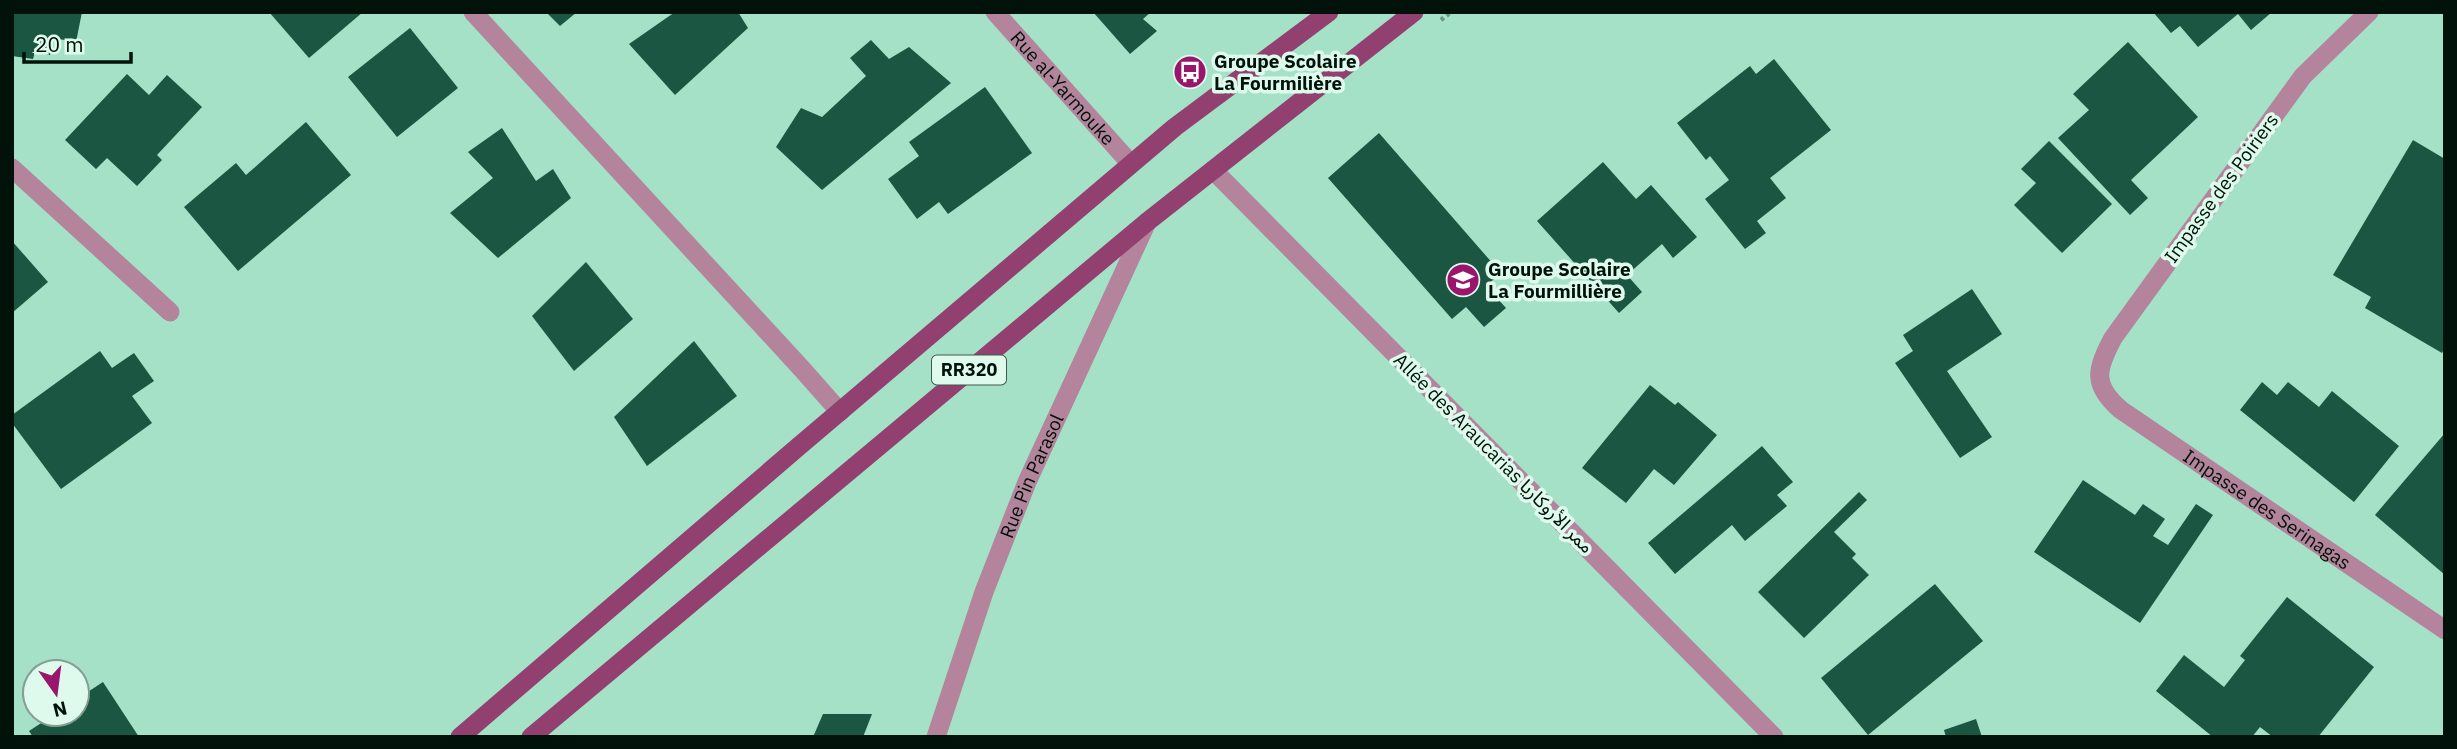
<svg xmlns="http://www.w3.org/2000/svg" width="2457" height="749" font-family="'IBM Plex Sans','Noto Sans Arabic',sans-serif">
<rect width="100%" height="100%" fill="#a5e1c7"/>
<g fill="#1b5642">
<polygon points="12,12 82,12 76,42 53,38 50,55 35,52 33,59 12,56"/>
<polygon points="269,12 363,12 309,58"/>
<polygon points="546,12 577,12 560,26"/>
<polygon points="675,12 738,12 748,28 675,95 629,44"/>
<polygon points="1093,12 1151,12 1143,19 1157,31 1130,54"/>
<polygon points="2153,12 2272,12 2251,30 2238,14 2198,47 2180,26 2171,33"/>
<polygon points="410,28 458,88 397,137 348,77"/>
<polygon points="871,40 889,59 909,47 951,83 822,190 776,147 801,108 822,117 866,76 850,58"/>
<polygon points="2128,42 2198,117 2131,180 2148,198 2130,215 2058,138 2089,110 2073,94"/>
<polygon points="1774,59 1831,130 1770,178 1786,198 1757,221 1766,233 1745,249 1705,199 1729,180 1710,156 1706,160 1677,123 1750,66 1756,74"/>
<polygon points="127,74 149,95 167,75 202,107 157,155 162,160 137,186 107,158 96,169 65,140"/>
<polygon points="985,87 1032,153 948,214 939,202 917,219 888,179 919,156 909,142"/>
<polygon points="306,122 351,175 238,271 184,207 236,163 246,175"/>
<polygon points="502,128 536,181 553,169 571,198 498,258 450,213 493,178 468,152"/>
<polygon points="1379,133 1501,273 1486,286 1506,308 1484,327 1466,307 1452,319 1328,178"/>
<polygon points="2413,140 2445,159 2445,347 2442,353 2365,308 2371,297 2333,275"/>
<polygon points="2049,141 2112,204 2062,253 2014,205 2036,183 2021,169"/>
<polygon points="1603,162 1636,199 1651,185 1697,237 1673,258 1662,244 1627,275 1642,292 1619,313 1537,221"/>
<polygon points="12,241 48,282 12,313"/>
<polygon points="586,262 633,319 574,371 532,316"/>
<polygon points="1972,289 2002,334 1947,371 1992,437 1960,458 1895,363 1913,351 1903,335"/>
<polygon points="694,341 737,396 647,466 614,417"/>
<polygon points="100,351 112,368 134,353 154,381 132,396 152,423 61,489 12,423 12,415"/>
<polygon points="2262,382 2277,395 2288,382 2319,407 2332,391 2399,446 2354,502 2240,410"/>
<polygon points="1650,385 1675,405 1678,402 1717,435 1674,485 1654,469 1626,503 1582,468"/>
<polygon points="2445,433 2445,575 2375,515"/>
<polygon points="1762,446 1793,482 1777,495 1787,506 1745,541 1732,525 1675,574 1648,543"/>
<polygon points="2083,480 2135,515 2143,504 2165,519 2153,536 2168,545 2196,504 2213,515 2140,623 2034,552"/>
<polygon points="1859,492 1867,500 1834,532 1856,554 1852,558 1869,575 1804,638 1758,592"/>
<polygon points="1935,584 1983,641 1868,735 1821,678"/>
<polygon points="2287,597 2374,667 2318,737 2273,737 2260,727 2252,737 2213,737 2156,691 2184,655 2224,687 2245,660 2240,656"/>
<polygon points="103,682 139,737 33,737 29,731 55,714 77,714 77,699"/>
<polygon points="823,714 872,714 863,737 813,737"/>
<polygon points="1976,719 1982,737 1946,737 1944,730"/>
</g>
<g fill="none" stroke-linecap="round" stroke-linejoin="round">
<polyline stroke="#6b9985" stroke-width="4.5" stroke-dasharray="3.5 3.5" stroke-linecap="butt" points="1441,20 1451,12"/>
<g stroke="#b3849c" stroke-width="19">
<polyline points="473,12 802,369 840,412"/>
<path id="s1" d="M995,12L1131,164"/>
<path id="s2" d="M2369,12L2303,76L2113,338C2096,370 2092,385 2121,410L2445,630"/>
<polyline points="12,168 170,312"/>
<polyline points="1213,170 1774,737"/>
<path id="s3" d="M936,737L984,592L1027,482L1147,222"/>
</g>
<g stroke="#914070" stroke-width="19">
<polyline points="460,737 798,447 1175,127 1329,12"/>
<polyline points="531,737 1147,222 1414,12"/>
</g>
</g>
<defs>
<symbol id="bus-disc" viewBox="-11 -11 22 22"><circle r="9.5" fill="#98166c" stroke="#ddfaed"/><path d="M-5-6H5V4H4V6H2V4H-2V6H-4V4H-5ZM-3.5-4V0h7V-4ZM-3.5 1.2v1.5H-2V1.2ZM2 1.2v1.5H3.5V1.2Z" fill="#fff"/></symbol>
<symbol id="school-disc" viewBox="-11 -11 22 22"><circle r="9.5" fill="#98166c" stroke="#ddfaed"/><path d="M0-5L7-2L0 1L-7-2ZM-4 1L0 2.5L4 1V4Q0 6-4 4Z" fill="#fff"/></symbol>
</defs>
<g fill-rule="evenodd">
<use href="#bus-disc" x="1171" y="53" width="38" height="38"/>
<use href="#school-disc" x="1444" y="261" width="38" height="38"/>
</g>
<g text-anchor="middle" stroke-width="7" stroke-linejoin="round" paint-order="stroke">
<rect fill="#ddfaed" stroke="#42584d" stroke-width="2" x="932" y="355.5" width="74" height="29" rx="5"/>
<g font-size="18" font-weight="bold" fill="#001209">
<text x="969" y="376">RR320</text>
</g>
<g font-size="19" font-weight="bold" fill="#001209" stroke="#ddfaed" text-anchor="start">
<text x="1214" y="68">Groupe Scolaire<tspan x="1214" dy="22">La Fourmilière</tspan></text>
<text x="1488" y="276">Groupe Scolaire<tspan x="1488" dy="22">La Fourmillière</tspan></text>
</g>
<g font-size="19" fill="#001209" stroke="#ddfaed">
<text dy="7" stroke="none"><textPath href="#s1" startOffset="102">Rue al-Yarmouke</textPath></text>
<text transform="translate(2221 188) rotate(-54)" y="7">Impasse des Poiriers</text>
<text transform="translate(1494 453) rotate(45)" y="7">Allée des Araucarias ممر الأروكاريا</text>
<text dy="7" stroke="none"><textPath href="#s3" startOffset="278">Rue Pin Parasol</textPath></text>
<text dy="7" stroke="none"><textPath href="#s2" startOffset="674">Impasse des Serinagas</textPath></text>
</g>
</g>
<rect width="2457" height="749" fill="none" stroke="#001209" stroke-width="28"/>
<g transform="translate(56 693) rotate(166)"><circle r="33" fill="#ddfaed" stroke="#859d92" stroke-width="2"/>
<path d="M0-5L12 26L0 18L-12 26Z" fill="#98166c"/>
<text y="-10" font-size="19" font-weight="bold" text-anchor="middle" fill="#001209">N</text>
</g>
<path d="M24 52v10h107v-10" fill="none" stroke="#001209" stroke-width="3.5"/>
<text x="35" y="52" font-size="21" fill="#001209" stroke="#ddfaed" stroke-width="5" paint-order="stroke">20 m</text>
</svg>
